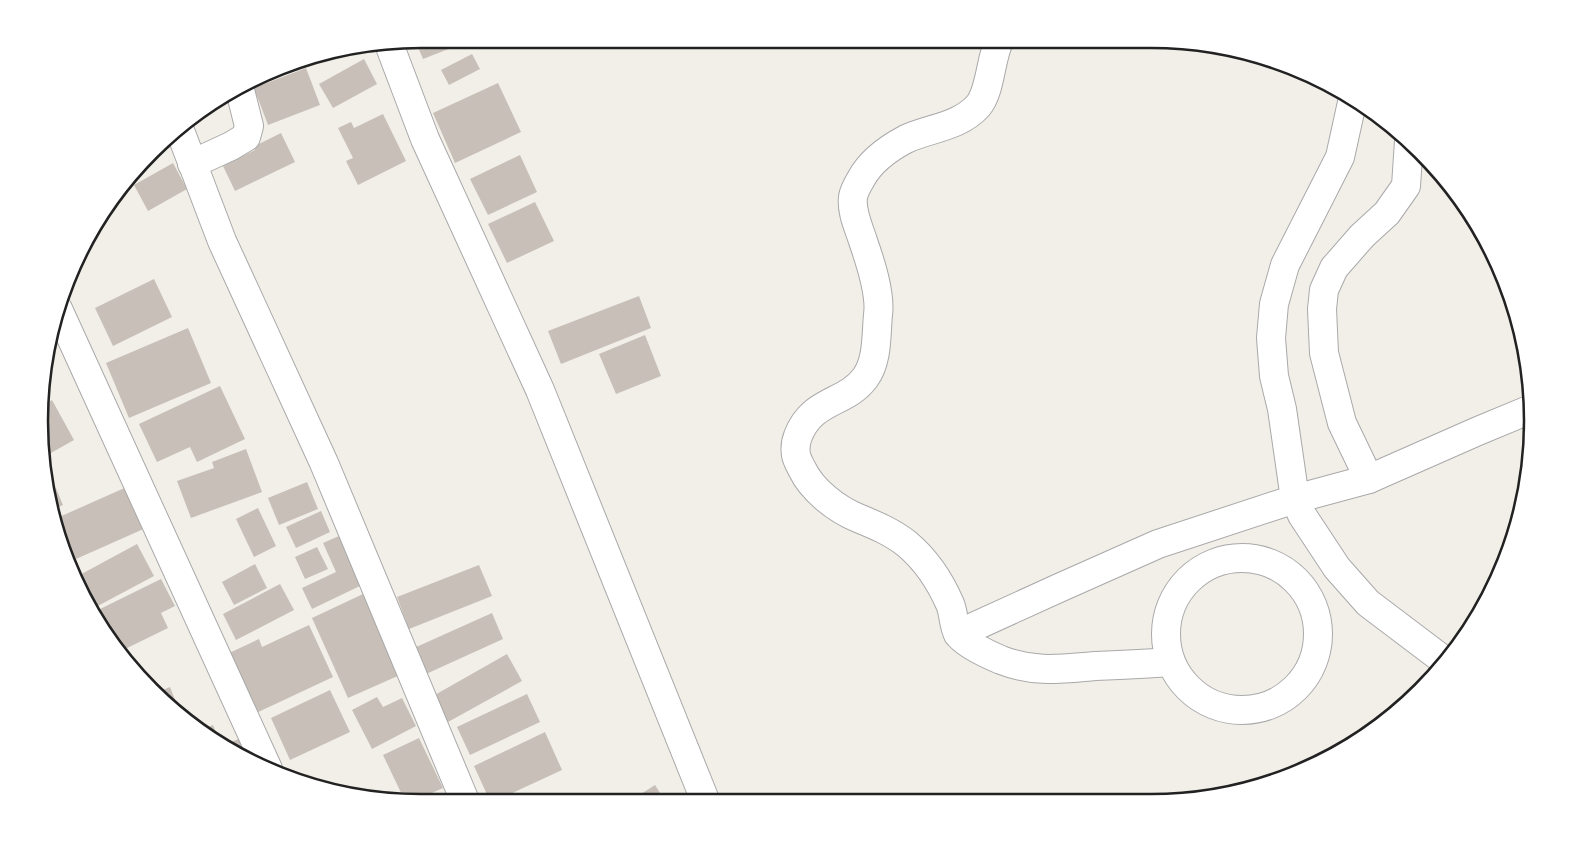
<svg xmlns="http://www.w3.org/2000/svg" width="1572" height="841" font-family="Cabin,sans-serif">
<rect width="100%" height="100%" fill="#f2efe9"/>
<g fill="#c7bfb8">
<polygon points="420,39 474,39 423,59 415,40"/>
<polygon points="472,54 480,69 449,85 441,70"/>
<polygon points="364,59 377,84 333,108 319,84"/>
<polygon points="306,68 320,105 268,125 254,88"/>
<polygon points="498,83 521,132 455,163 433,113"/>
<polygon points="383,114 406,161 358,185 346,161 353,158 338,128 351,122 354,128"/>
<polygon points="174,133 179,144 153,155"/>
<polygon points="281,133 295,162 235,191 223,166 255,150 253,147"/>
<polygon points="520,155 537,192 488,215 470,179"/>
<polygon points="173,163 187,189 148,211 134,185"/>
<polygon points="535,202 554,241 507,263 488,224"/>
<polygon points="154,279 172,317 113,346 95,308"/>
<polygon points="639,296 651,328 561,364 548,331"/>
<polygon points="188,328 211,383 129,418 106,363"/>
<polygon points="645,335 661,376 616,394 599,354"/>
<polygon points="220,386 245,439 197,462 190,447 157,462 139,424"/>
<polygon points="52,400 74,440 42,458 40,446 44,405"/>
<polygon points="246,449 262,492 191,518 177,481 214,468 212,462"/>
<polygon points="47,467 63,505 54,509 45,468"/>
<polygon points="307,482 318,509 279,525 268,498"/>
<polygon points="129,486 148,527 67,563 57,518"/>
<polygon points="258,508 276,546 254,557 236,519"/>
<polygon points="321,511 330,532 296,548 286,527"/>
<polygon points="339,536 362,585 312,609 302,588 336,572 323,543"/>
<polygon points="137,544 154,576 94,608 76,577"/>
<polygon points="317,547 328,569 305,579 295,557"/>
<polygon points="255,564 267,588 234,605 222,582"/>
<polygon points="479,565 492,596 409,629 397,597"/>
<polygon points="161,579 175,606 161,613 168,628 121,651 96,611"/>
<polygon points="280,584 294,610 236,640 223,614"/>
<polygon points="363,594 400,675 348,698 312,618"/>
<polygon points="492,613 503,639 426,674 414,648"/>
<polygon points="309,625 333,677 252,715 225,655 259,639 262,647"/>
<polygon points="507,654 522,681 448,722 433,696"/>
<polygon points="170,687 182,718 156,693"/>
<polygon points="330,690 350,732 290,760 271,718"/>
<polygon points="527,694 540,722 470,755 457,727"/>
<polygon points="377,697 383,707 402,698 416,726 372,749 352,710"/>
<polygon points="213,725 220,743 200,731"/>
<polygon points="545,732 562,770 495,801 490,801 474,766"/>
<polygon points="244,737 252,756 245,759 223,745"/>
<polygon points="419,738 443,788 414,801 405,801 383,755"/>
<polygon points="655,785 665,801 630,801"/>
</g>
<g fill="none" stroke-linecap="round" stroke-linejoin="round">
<defs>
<g id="minor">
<path d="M1000,39C990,58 991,91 978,106C959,127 930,128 906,139C889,148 870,162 861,179C858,184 854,191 853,197C851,212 859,228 863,241C870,261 881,294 878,315C876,334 878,361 865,378C846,404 812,399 798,436C796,441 795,449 796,455C797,460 800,465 802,469C812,490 836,509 858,518C875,525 892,532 907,544C926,560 940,581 950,604C954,613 953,625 958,634C965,644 989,655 1001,660C1035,673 1059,669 1095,666C1120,665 1145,664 1170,662"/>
<polyline points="389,44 425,139 540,390 705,800"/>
<polyline points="179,128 222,241 324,463 465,801"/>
<polyline points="192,164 231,146 246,137 249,126 240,90"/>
<polyline points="58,309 268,769"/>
<polyline points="1369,479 1342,423 1324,353 1322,309 1324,290 1334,268 1362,236 1387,213 1406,186 1409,141"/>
<circle cx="1242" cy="634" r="76"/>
<polyline points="958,634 1059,588 1158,544 1295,499 1282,409 1274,376 1271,338 1274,304 1285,265 1340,157 1353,98"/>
<polyline points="1446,662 1368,603 1337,568 1302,515 1295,499 1369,479 1478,431 1531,409"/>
</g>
</defs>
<use href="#minor" stroke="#a9a9a9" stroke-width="30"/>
<use href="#minor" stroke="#fff" stroke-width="28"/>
</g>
<path d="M0 0H1572V841H0ZM421 48H1151A373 373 0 0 1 1524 421V421A373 373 0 0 1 1151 794H421A373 373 0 0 1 48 421V421A373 373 0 0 1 421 48Z" fill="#fff" fill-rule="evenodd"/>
<path fill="none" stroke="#222" stroke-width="2.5" d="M421 48H1151A373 373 0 0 1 1524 421V421A373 373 0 0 1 1151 794H421A373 373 0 0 1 48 421V421A373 373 0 0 1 421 48Z"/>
</svg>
